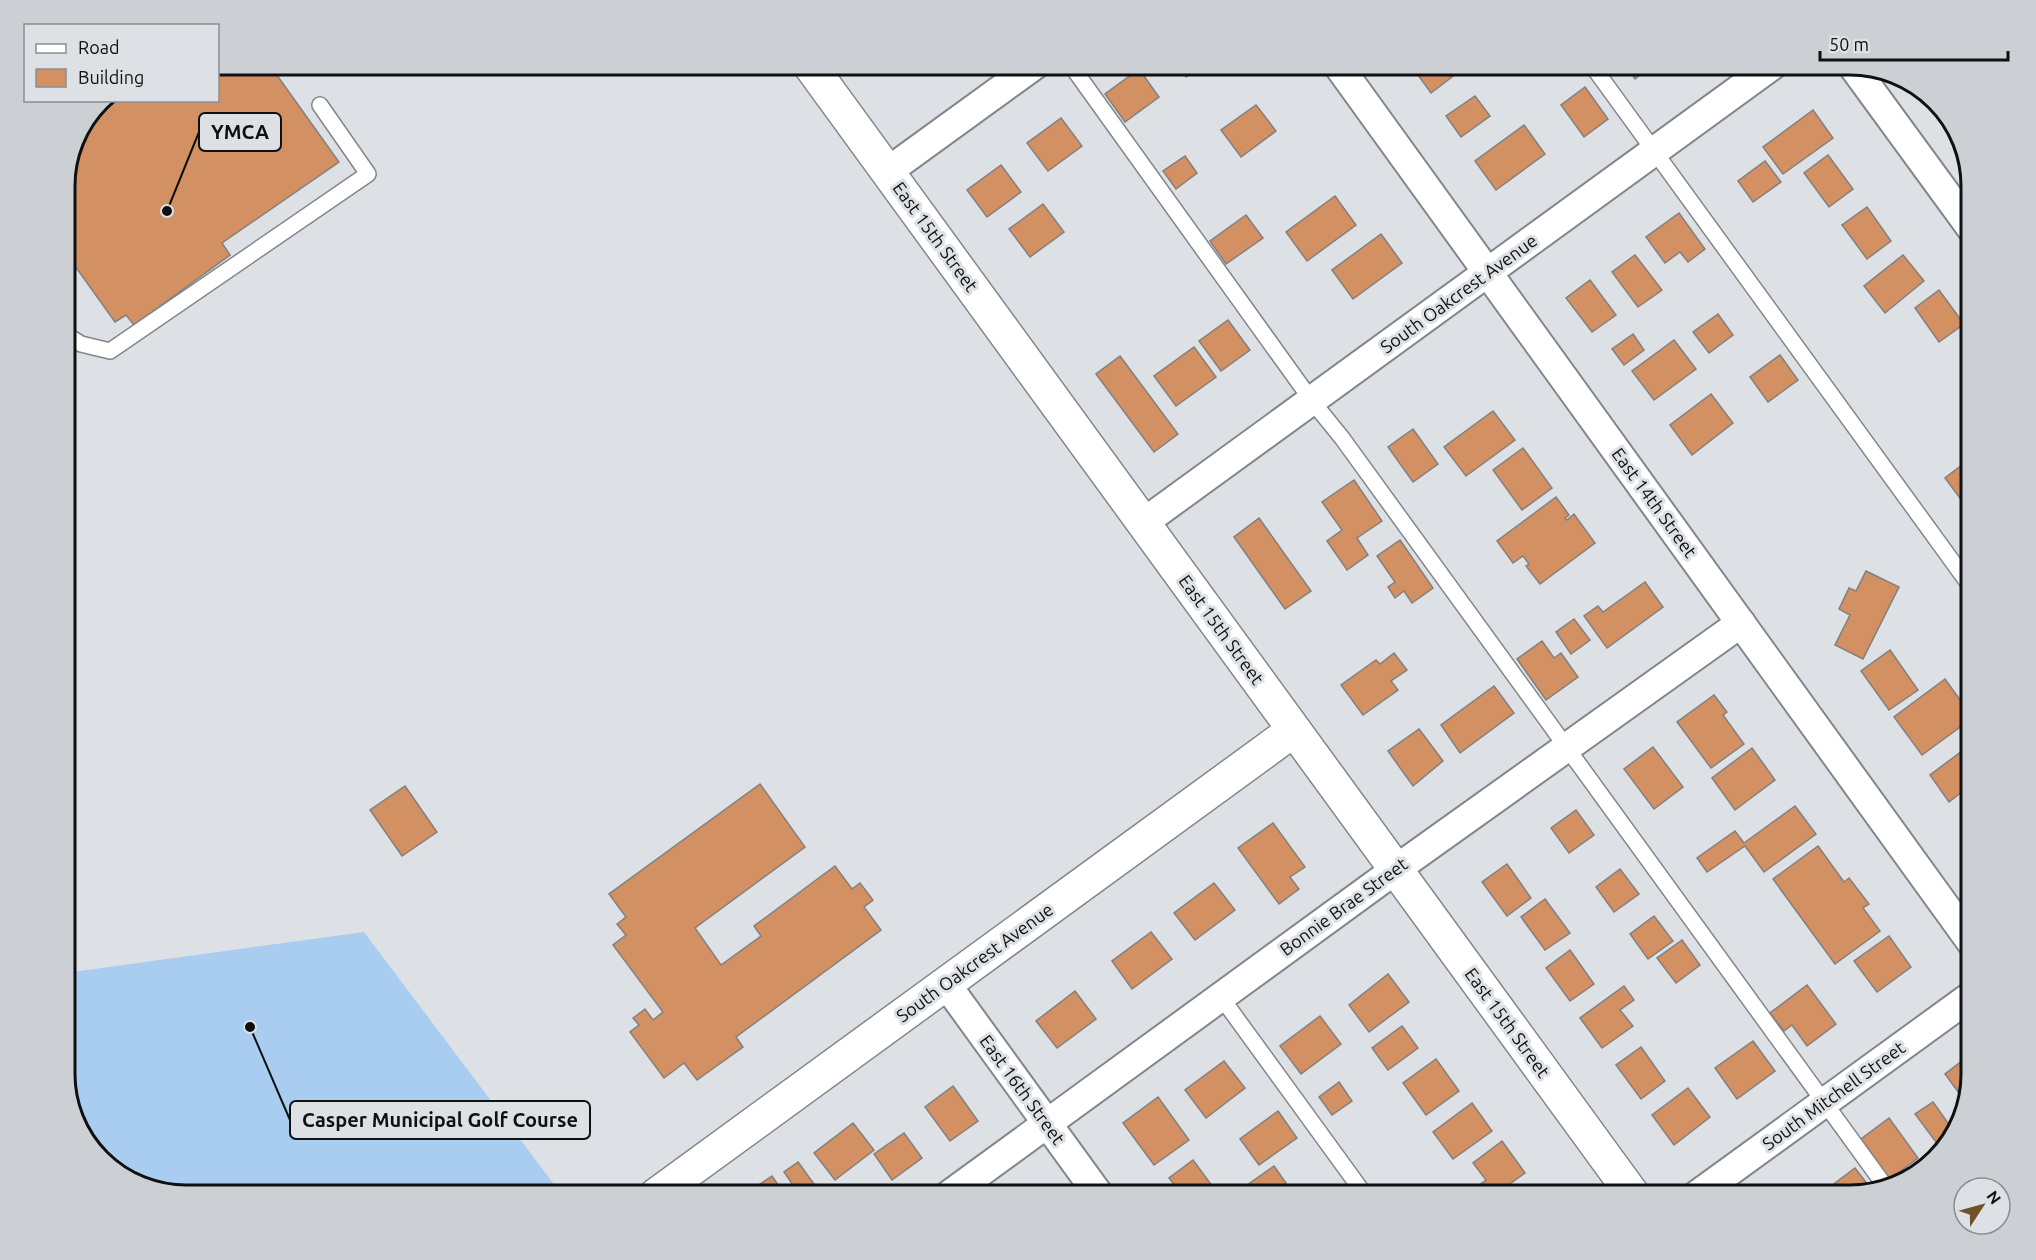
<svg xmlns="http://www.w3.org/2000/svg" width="2036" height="1260" font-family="Ubuntu,sans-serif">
<rect width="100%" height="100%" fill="#dde1e5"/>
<polygon fill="#a8cdf1" points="364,932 562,1195 186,1195 125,1179 81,1135 65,1082 65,973"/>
<g fill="#d29063" stroke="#847f7d" stroke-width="1.5">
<polygon points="218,64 269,64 339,162 222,243 230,255 134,325 126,315 115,322 65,252 65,178 77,133 100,100 218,100"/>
<polygon points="1177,64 1205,64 1186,77"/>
<polygon points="1410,64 1469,64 1431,93"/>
<polygon points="1625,64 1654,64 1635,79"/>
<polygon points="1139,69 1159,97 1125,122 1105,94"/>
<polygon points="1585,87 1608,119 1584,137 1561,105"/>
<polygon points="1475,96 1490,116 1461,137 1446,116"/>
<polygon points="1256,105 1276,131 1241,157 1221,130"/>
<polygon points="1813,110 1833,138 1783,174 1763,147"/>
<polygon points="1061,118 1082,146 1048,171 1027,143"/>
<polygon points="1524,125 1545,154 1496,190 1475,161"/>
<polygon points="1828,155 1853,189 1829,207 1804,173"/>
<polygon points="1185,156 1197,173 1176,189 1163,171"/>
<polygon points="1765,161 1781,182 1753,202 1738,181"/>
<polygon points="1001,165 1021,192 987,217 967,190"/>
<polygon points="1335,196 1356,225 1307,261 1286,232"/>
<polygon points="1043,204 1064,232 1030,257 1009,229"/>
<polygon points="1867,207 1891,241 1867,259 1842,225"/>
<polygon points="1679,213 1705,249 1688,262 1680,252 1665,263 1646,237"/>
<polygon points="1246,215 1263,238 1226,264 1210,241"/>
<polygon points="1381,234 1402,263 1353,299 1332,270"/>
<polygon points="1635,255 1662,290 1638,307 1612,272"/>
<polygon points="1903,255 1924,281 1885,313 1864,286"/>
<polygon points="1590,280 1616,315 1592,332 1566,298"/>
<polygon points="1939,290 1964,324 1939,342 1915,308"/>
<polygon points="1718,314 1733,335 1709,353 1693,332"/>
<polygon points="1228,320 1250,350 1221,371 1199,341"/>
<polygon points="1633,334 1644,350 1624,365 1612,349"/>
<polygon points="1674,340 1696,369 1654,400 1632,371"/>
<polygon points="1194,347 1216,377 1176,406 1154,376"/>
<polygon points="1780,355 1798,380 1768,402 1750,377"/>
<polygon points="1120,356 1178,434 1154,452 1096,374"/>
<polygon points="1711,394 1733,423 1692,455 1670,425"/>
<polygon points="1493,411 1515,440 1466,476 1444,447"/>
<polygon points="1413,429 1438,464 1413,482 1388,447"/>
<polygon points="1523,448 1552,488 1522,510 1493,470"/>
<polygon points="1971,458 1971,500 1965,505 1945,478"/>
<polygon points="1354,480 1382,521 1357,538 1368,555 1347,570 1327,541 1342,530 1322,502"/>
<polygon points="1556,497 1569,515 1565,518 1567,520 1574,514 1595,543 1540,584 1526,566 1529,564 1523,556 1513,563 1497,541"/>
<polygon points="1259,518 1311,591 1285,609 1234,537"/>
<polygon points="1400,540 1433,588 1412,603 1404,591 1395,598 1388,587 1395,582 1377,556"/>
<polygon points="1866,571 1899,587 1863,659 1835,645 1850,615 1839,609 1849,588 1856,591"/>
<polygon points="1645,582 1663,607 1607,648 1584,616 1598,606 1603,612"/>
<polygon points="1574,619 1590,640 1571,654 1556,632"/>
<polygon points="1542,641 1554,658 1561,653 1578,677 1546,700 1517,659"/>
<polygon points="1890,650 1918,690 1889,710 1861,671"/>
<polygon points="1394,653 1407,670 1391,681 1398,690 1363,715 1341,685 1376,660 1380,664"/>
<polygon points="1945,679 1971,715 1971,719 1922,755 1894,717"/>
<polygon points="1494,686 1514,713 1460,753 1441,725"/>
<polygon points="1714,695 1727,712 1723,715 1744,744 1711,768 1677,722"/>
<polygon points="1419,729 1443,761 1413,786 1388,751"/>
<polygon points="1653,747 1683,787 1654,809 1624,769"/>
<polygon points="1752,748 1775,780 1735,810 1712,778"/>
<polygon points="1966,748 1971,755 1971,785 1949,802 1930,775"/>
<polygon points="760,784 805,847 695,928 721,965 761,936 754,926 835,866 852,889 860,883 873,900 864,907 881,930 736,1037 743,1047 697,1080 684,1063 664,1078 630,1032 639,1025 633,1018 645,1009 653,1020 663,1012 613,945 626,935 617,924 626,917 609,894"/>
<polygon points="405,786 437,832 402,856 370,810"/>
<polygon points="1971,803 1971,824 1962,810"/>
<polygon points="1795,806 1816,834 1764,872 1745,846 1707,872 1697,858 1735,831 1744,843"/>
<polygon points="1576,810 1594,835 1569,853 1551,828"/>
<polygon points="1273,823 1305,867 1290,877 1299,889 1279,904 1238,848"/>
<polygon points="1818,846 1844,882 1849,878 1869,904 1863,908 1880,931 1835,964 1773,879"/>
<polygon points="1507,864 1531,898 1507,916 1482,882"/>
<polygon points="1620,869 1639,894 1614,912 1596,887"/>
<polygon points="1214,883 1235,910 1195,940 1174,913"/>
<polygon points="1545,899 1570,933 1545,950 1521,917"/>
<polygon points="1654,916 1673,941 1648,959 1630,934"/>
<polygon points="1151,932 1172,959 1132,989 1112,961"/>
<polygon points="1889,936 1911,967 1877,992 1854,961"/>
<polygon points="1682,940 1700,965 1676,983 1657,958"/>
<polygon points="1570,950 1594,984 1570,1001 1546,968"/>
<polygon points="1388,974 1409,1002 1369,1032 1349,1005"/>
<polygon points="1807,985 1836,1024 1807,1046 1792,1025 1784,1031 1770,1013"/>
<polygon points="1624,986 1634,1000 1620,1010 1633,1026 1602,1048 1580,1018"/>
<polygon points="1075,991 1096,1019 1057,1048 1036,1021"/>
<polygon points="1320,1016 1341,1044 1301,1074 1280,1046"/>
<polygon points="1402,1026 1418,1048 1388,1070 1372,1048"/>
<polygon points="1753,1041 1775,1071 1737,1099 1715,1068"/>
<polygon points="1641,1047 1665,1081 1641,1099 1616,1065"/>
<polygon points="1971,1054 1971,1074 1964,1100 1945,1074"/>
<polygon points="1436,1059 1459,1091 1426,1115 1403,1083"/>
<polygon points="1224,1061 1245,1088 1206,1118 1185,1090"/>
<polygon points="1339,1082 1352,1101 1332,1115 1319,1097"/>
<polygon points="953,1086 978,1121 950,1141 925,1107"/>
<polygon points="1688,1088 1710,1117 1674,1145 1652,1115"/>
<polygon points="1158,1097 1189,1140 1154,1165 1123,1123"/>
<polygon points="1933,1102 1953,1130 1936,1142 1915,1114"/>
<polygon points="1472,1103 1492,1131 1453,1159 1433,1132"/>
<polygon points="1278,1111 1297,1138 1259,1165 1240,1139"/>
<polygon points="1889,1118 1918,1158 1890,1179 1861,1139"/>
<polygon points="853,1123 874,1150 835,1180 814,1153"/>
<polygon points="904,1133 922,1158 892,1180 874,1154"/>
<polygon points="1502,1141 1525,1173 1494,1195 1475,1195 1471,1191 1486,1180 1473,1163"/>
<polygon points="1193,1160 1218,1194 1216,1195 1182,1195 1169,1178"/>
<polygon points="798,1162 822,1195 763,1195 757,1186 772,1176 783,1192 793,1185 784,1172"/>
<polygon points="1274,1166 1286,1183 1274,1191 1277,1195 1233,1195"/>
<polygon points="1855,1168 1872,1190 1850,1195 1819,1195"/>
</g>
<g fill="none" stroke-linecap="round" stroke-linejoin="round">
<defs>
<g id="service">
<polyline points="1070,64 1312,401 1342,438 1885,1186"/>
<polyline points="1591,64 1971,587"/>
<polyline points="65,334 81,344 110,351 368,174 320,105"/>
<polyline points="1221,997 1365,1195"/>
</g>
<g id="minor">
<polyline points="1337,64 1971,942"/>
<polyline points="1852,65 1971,228"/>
<polyline points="887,172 1036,64"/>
<polyline points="1143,523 1774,64"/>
<polyline points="946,984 1099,1195"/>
<polyline points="949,1195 1395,870 1741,623"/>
<polyline points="1697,1195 1971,996"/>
</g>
<polyline id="tertiary" points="656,1195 1294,730"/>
<polyline id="secondary" points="809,64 1633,1195"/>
</defs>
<use href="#service" stroke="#838689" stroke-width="18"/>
<use href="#minor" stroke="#838689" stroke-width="32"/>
<use href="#tertiary" stroke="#838689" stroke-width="36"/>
<use href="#secondary" stroke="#838689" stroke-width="36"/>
<use href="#service" stroke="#fff" stroke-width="15"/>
<use href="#minor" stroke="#fff" stroke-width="28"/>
<use href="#tertiary" stroke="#fff" stroke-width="33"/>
<use href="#secondary" stroke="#fff" stroke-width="33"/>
</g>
<g text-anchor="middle" stroke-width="6" stroke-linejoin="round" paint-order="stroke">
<g font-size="18" fill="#0e1011" stroke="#dde1e5">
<text transform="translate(935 237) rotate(54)" y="6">East 15th Street</text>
<text transform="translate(1459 294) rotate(-36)" y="6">South Oakcrest Avenue</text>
<text transform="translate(1654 503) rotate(54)" y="6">East 14th Street</text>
<text transform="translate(1221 630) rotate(54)" y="6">East 15th Street</text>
<text transform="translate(1344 907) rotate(-36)" y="6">Bonnie Brae Street</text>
<text transform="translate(975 963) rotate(-36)" y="6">South Oakcrest Avenue</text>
<text transform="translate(1507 1023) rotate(54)" y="6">East 15th Street</text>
<text transform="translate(1022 1090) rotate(54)" y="6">East 16th Street</text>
<text transform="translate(1834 1096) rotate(-36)" y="6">South Mitchell Street</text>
</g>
</g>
<path d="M0 0H2036V1260H0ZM186 75H1850A111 111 0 0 1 1961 186V1074A111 111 0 0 1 1850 1185H186A111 111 0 0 1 75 1074V186A111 111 0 0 1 186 75Z" fill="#ccd0d4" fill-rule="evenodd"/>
<path fill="none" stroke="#0e1011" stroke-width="3" d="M186 75H1850A111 111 0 0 1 1961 186V1074A111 111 0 0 1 1850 1185H186A111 111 0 0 1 75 1074V186A111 111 0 0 1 186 75Z"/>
<path fill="none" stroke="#0e1011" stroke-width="2" d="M167 211L199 132M250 1027L290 1120"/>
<g fill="#0e1011" stroke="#dde1e5" stroke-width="2">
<circle cx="167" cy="211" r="6"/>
<circle cx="250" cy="1027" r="6"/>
</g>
<g fill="#dde1e5" stroke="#0e1011" stroke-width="2">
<rect x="199" y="113" width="82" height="38" rx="6"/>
<rect x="290" y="1101" width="300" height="38" rx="6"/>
</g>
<g font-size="20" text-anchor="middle" font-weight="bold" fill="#0e1011">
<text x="240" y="139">YMCA</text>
<text x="440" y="1127">Casper Municipal Golf Course</text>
</g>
<rect x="24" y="24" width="195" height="78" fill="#dde1e5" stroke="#8a8d90" stroke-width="1.5"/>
<rect x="36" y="44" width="30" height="9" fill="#ffffff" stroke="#8a8d90" stroke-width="1.5"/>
<text x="78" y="54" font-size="18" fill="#0e1011">Road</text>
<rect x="36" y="69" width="30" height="18" fill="#d29063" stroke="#8a8d90" stroke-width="1.5"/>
<text x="78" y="84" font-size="18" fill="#0e1011">Building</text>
<g transform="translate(1982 1206) rotate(54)"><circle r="28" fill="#dde1e5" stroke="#8a8d90" stroke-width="1.5"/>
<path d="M0-4.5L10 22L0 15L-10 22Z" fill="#715127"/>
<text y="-9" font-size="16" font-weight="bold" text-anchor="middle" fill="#0e1011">N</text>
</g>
<path d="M1820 51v9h188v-9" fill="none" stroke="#0e1011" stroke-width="3"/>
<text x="1829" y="51" font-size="18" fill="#0e1011" stroke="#dde1e5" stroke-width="4.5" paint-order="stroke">50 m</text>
</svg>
